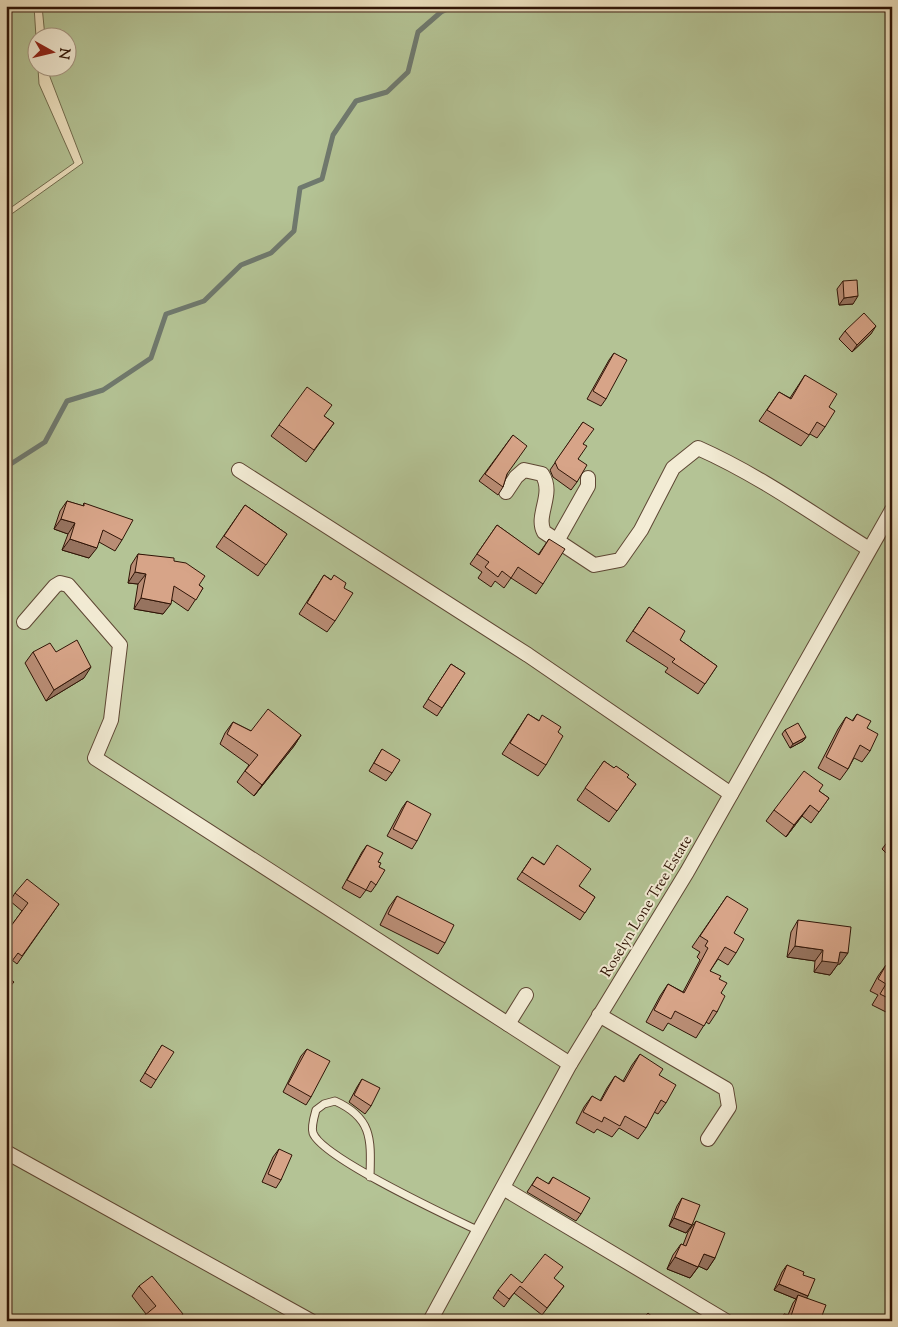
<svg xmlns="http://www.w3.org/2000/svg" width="898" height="1327" font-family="'Sorts Mill Goudy',serif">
<rect width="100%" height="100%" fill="#ede1bf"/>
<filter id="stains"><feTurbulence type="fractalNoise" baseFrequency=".004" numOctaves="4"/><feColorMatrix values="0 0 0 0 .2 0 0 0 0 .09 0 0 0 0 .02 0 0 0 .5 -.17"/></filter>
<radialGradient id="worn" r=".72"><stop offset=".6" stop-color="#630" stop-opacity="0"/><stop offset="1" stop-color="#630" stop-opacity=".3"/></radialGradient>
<g fill="#b4c395" stroke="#726c4e">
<polygon points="6,6 34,6 39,84 74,163 6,211"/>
<polygon points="42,6 892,6 892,1321 6,1321 6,218 83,163 50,77 49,68 68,68 68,38 45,37"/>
</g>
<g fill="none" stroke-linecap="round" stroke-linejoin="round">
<polyline stroke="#6f796e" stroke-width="5" points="6,467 45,442 67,401 103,390 151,358 166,314 204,301 241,265 271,253 294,231 300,188 322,179 333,135 356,101 387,92 408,72 418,32 441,12 454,6"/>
<defs>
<path id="lane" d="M370,1177C371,1140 373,1118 335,1101L324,1104L316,1110C314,1117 311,1127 313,1133C322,1158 450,1217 479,1231"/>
<g id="street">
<polyline points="239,470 528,655 731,794"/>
<path d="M506,492L516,477L524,470L542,474C555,494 535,515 544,532L594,565L620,560L641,530L673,468L698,448C759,475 813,514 869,549"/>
<polyline points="557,541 588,486 588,478"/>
<polyline points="24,622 55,586 60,583 68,585 120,645 111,720 95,758 570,1064"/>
<polyline points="599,1015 726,1089 729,1107 708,1139"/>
<polyline points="508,1024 526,995"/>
<polyline points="6,1152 311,1321"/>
<polyline points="503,1188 726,1321"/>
<polyline points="430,1321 570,1064 687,872 892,510"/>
</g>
</defs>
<use href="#lane" stroke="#5e4734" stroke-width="9"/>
<use href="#street" stroke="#5e4734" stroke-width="16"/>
<use href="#lane" stroke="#f3ecd5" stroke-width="7"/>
<use href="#street" stroke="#f3ecd5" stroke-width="14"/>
</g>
<g fill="#b98d75" stroke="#2f1406">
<polygon points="843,281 853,304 839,305 837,289"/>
<polygon points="845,331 871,334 852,352 839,339"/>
<polygon points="614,353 606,399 601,406 587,399 609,360"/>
<polygon points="805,375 829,407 825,427 817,438 810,434 801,446 759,421 779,392 790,398"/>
<polygon points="324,416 334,423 306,462 271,436 279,425"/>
<polygon points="583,422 583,444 578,459 577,482 571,490 553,477 550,470"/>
<polygon points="513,435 507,474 503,487 498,495 479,481"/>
<polygon points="67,501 83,506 84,503 122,540 115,551 99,542 89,558 62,550 68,534 54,529 60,511"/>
<polygon points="245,505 287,534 258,576 216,547"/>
<polygon points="497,525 538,555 549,539 543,584 536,594 511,578 504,588 495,581 491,587 478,578 482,572 470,564"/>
<polygon points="138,554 174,561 199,585 203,588 188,611 172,600 163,614 134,609 138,584 128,583 131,565"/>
<polygon points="324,575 344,588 335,621 327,632 299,614"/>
<polygon points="649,607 680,640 717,666 698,694 665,672 668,668 626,641"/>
<polygon points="33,652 84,678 46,701 25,663"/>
<polygon points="451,664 465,673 437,716 423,707"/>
<polygon points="528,714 558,732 546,765 538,776 502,754"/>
<polygon points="857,714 867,728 870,751 862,762 854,758 848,769 840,780 818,768 838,729 846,717 852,721"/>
<polygon points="233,722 251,731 301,735 294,746 254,796 237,782 249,765 220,744 225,733"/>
<polygon points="785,730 806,737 803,741 790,748 782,734"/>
<polygon points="382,749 392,773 386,781 369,771"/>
<polygon points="604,761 636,784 609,822 577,800"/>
<polygon points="819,791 829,798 811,823 802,816 786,837 766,821 774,810"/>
<polygon points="407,801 417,841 412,849 387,836 402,808"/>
<polygon points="892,836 892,859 882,849"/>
<polygon points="367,845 378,862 379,867 376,885 371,892 366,890 360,898 342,888 362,852"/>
<polygon points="532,857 579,886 595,897 580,920 517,879"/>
<polygon points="15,893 59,904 17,964 12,960 6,968 6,929 11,926 22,911 10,901"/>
<polygon points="397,896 445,943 438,954 380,925 389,907"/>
<polygon points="727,896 734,933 736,953 728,965 718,959 710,971 719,979 721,993 717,1012 709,1024 706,1022 696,1038 668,1023 663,1031 646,1022 660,996 668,984 683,992 700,960 697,957 700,952 692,947"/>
<polygon points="798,920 840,964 838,964 830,975 814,972 815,961 787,957 791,932"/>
<polygon points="886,965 891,967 892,966 892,1003 886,1012 872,1005 878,995 870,991 878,976"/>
<polygon points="162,1045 156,1080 151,1088 140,1081"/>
<polygon points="307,1049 311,1097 306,1105 283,1092 301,1056"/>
<polygon points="640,1054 659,1075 666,1103 658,1114 654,1112 646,1128 638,1139 619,1128 612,1137 597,1129 594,1133 576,1123 584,1107 592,1096 600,1101 607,1088 615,1076 623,1081 632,1065"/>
<polygon points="362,1079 371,1106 365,1114 349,1102 357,1087"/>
<polygon points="279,1149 281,1180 276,1188 262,1182 273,1157"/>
<polygon points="537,1177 548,1184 553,1177 581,1214 576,1221 527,1192"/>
<polygon points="682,1198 692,1225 686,1233 669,1226 677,1206"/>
<polygon points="696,1221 715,1258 707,1270 699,1266 690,1278 667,1269 673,1255 681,1244 683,1245 688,1232"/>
<polygon points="787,1265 803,1275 808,1296 806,1298 820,1321 780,1321 784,1314 788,1315 793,1303 796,1299 774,1290 782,1272"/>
<polygon points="554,1279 564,1286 542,1315 514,1293 504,1307 493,1298 498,1290 522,1283"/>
<polygon points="139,1286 183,1314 178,1321 138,1321 146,1314 132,1296"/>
</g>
<g fill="#96735f" stroke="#2f1406">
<polygon points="858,296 853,304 839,305 844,298"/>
<polygon points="876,326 871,334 852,352 857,345"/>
<polygon points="61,519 75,523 68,534 54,529"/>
<polygon points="70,539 97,548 89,558 62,550"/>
<polygon points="135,572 146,574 138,584 128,583"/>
<polygon points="141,598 171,604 163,614 134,609"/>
<polygon points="91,667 84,678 46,701 54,690"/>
<polygon points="301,735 294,746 254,796 262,785"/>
<polygon points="806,737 803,741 790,748 793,744"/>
<polygon points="810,805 802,816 786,837 794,825"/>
<polygon points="795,946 823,950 815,961 787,957"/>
<polygon points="840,952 848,953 840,964 838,964 830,975 814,972 822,961"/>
<polygon points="674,1218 692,1225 686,1233 669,1226"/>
<polygon points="704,1254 715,1258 707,1270 696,1265"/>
<polygon points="675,1257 698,1267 690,1278 667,1269"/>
<polygon points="779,1284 808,1296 804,1302 798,1295 796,1299 774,1290"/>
</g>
<g fill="#d7a488" stroke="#2f1406">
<polygon points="857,280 858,296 844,298 843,281"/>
<polygon points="864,313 876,326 857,345 845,331"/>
<polygon points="614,353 627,360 606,399 593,391"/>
<polygon points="805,375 837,394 829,407 835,411 825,427 817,422 809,435 767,410 779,392 791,399"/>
<polygon points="307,387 332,405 324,416 334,423 314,450 279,425"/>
<polygon points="583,422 594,429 583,444 587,446 578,459 587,465 577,482 558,469 555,462"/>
<polygon points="513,435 527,446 507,474 503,487 485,474"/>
<polygon points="67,501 84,506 84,503 133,520 122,540 103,530 97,548 70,539 75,523 61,519"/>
<polygon points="245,505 287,534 266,565 224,536"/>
<polygon points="497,525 539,555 549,539 565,549 543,584 518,567 511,578 502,571 498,577 485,567 489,562 477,554"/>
<polygon points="138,554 174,558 174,561 186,563 205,576 199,585 203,588 196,600 174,586 171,604 141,598 146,574 135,572"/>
<polygon points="324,575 331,580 334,575 346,583 344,588 353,593 335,621 307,603"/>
<polygon points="649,607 685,631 680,640 717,666 705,684 672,662 675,659 633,631"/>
<polygon points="77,640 91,667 54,690 33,652 50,643 56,652"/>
<polygon points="451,664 465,673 442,708 428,699"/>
<polygon points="268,709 301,735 262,785 245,771 258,755 227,734 233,722 251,731"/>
<polygon points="528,714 539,721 542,715 561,727 558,732 563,736 546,765 510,743"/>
<polygon points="857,714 871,721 867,728 878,734 870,751 860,745 848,769 826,757 846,717 853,721"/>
<polygon points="798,723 806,737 793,744 785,730"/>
<polygon points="382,749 400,760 392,773 374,763"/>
<polygon points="604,761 614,768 616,766 629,775 627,777 636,784 617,811 585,788"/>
<polygon points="804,771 823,785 819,791 829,798 819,812 810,805 794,825 774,810"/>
<polygon points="407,801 431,814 417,841 393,829"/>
<polygon points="367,845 383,853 378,862 381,863 379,867 385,870 376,885 371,881 366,890 347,880"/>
<polygon points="557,845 591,869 579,886 595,897 585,913 522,872 532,857 544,865"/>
<polygon points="27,879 59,904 22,956 18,953 12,961 6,957 6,929 10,924 11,926 28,903 15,893"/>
<polygon points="397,896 454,925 445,943 388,914"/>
<polygon points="727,896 748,909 734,933 744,939 736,953 725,947 710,971 721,976 719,979 727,983 721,993 725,996 717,1012 713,1010 704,1026 675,1011 671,1019 654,1010 668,984 684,993 708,948 705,946 708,941 700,936"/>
<polygon points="798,920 851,927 848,953 840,952 838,963 822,961 823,950 795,946"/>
<polygon points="886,965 892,968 892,1000 880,994 886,984 878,979"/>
<polygon points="6,976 14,982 6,991"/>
<polygon points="162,1045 174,1052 156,1080 145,1073"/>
<polygon points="307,1049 330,1061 311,1097 288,1084"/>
<polygon points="640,1054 663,1069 659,1075 676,1085 666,1103 661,1100 646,1128 625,1116 620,1126 604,1117 602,1122 583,1112 592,1096 601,1101 615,1076 624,1082"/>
<polygon points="362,1079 380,1088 371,1106 354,1095"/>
<polygon points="279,1149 292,1155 281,1180 268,1174"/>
<polygon points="537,1177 549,1184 553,1177 590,1198 581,1214 532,1185"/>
<polygon points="682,1198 700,1205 692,1225 674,1218"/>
<polygon points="696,1221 725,1233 715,1258 704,1254 698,1267 675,1257 681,1244 686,1246"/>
<polygon points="545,1254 563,1267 554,1278 564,1286 547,1308 520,1286 509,1299 498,1290 511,1274 522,1283"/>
<polygon points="787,1265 804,1272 803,1275 815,1279 808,1296 779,1284"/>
<polygon points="152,1276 183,1314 175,1321 138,1321 156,1306 139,1286"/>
<polygon points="798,1295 826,1305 820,1321 811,1321 809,1320 809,1321 782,1321 784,1314 791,1316"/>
<polygon points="648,1313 657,1321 641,1321"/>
</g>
<g text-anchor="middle" stroke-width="4" stroke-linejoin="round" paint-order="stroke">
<g font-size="15" fill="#2f1406" stroke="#f3ecd5">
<text transform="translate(646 906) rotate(-59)" y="5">Roselyn Lone Tree Estate</text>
</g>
</g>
<rect width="898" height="1327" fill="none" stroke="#ede1bf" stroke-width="25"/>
<rect x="8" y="8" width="883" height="1312" fill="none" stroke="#2f1406" stroke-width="2.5"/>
<rect x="12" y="12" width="873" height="1302" fill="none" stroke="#2f1406"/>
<g transform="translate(52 52) rotate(98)"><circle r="24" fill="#f3ecd5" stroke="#a59682"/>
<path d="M0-4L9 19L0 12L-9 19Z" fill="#8f2418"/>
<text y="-8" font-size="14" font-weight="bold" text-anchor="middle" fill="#2f1406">N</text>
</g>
<rect width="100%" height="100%" filter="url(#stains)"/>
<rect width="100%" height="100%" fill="url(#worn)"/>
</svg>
